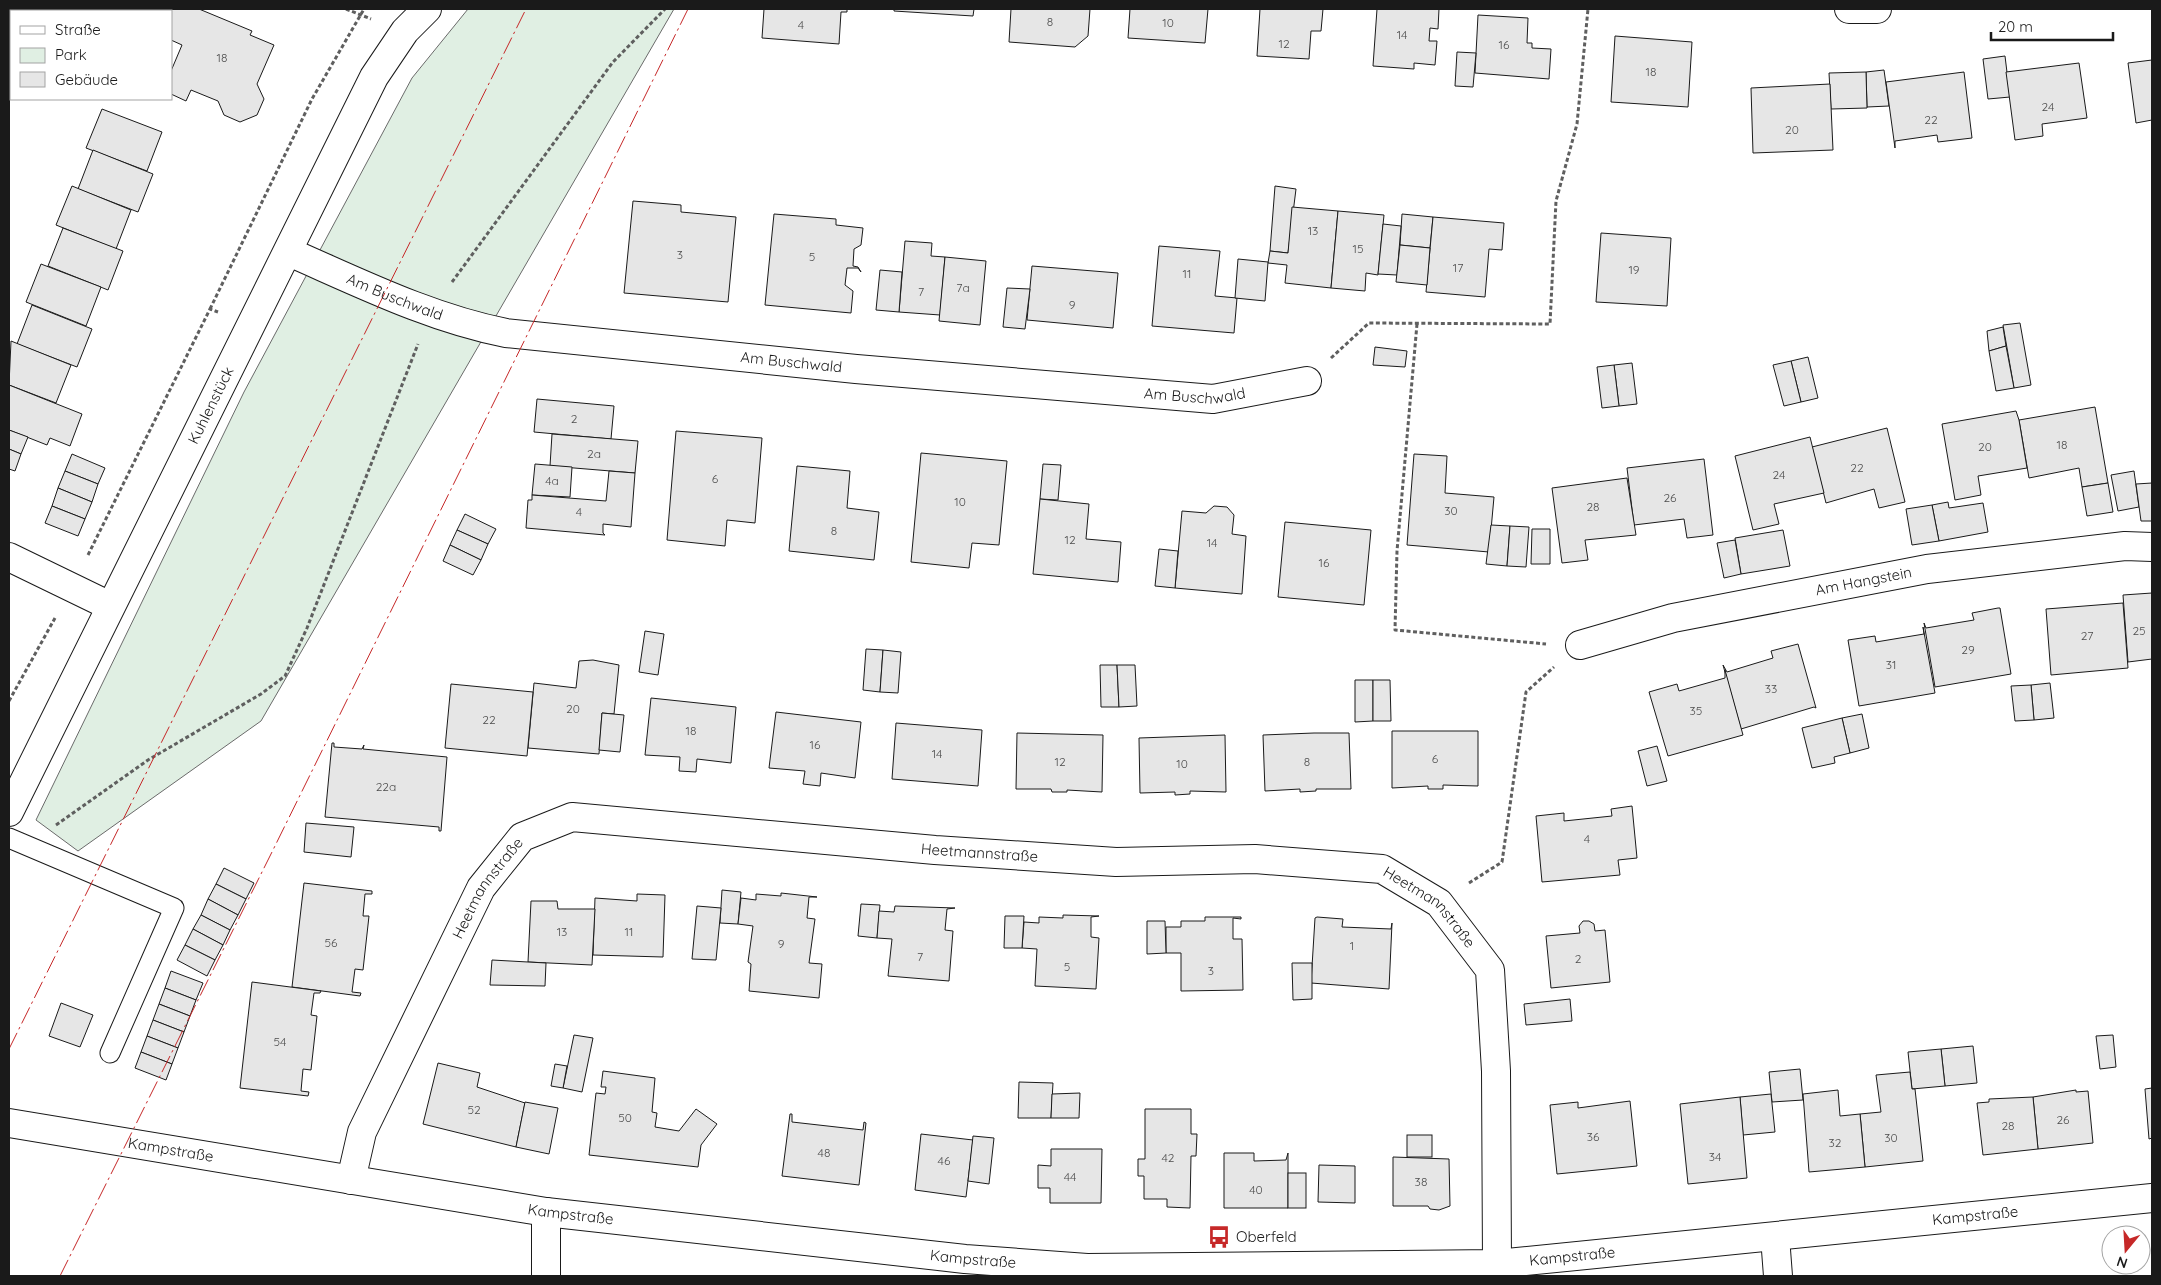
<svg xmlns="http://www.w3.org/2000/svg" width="2161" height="1285" font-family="Quicksand,sans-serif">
<rect width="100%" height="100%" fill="#fff"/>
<polygon fill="#e0efe3" stroke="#6a6a6a" points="468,9 674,9 261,721 78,851 36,820 244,392 412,78"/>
<g fill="#e6e6e6" stroke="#1a1a1a">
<polygon points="28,9 102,9 101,11 27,11"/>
<polygon points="142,9 199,9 252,31 250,35 274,45 257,84 264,99 257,115 240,122 224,115 218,101 191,90 186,101 171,94 171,71 182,45 171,40 171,11 141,11"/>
<polygon points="764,9 847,9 847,12 841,12 839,44 762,38"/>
<polygon points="894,9 974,9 973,16 894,11"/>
<polygon points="1011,9 1090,9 1088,36 1075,47 1009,42"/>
<polygon points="1130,9 1208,9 1205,43 1128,38"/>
<polygon points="1260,9 1323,9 1321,31 1311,31 1309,59 1257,56"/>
<polygon points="1377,9 1439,9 1438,29 1430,28 1429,41 1437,41 1435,65 1414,63 1414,69 1373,66"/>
<polygon points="1478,15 1528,18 1527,43 1532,43 1532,48 1551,49 1549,79 1475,73"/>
<polygon points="1615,36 1692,42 1688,107 1611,102"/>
<polygon points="1457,52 1476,53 1473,87 1455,86"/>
<polygon points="2005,56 2010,97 1988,99 1983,59"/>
<polygon points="2152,60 2152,120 2136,123 2128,63"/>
<polygon points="2079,63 2087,118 2042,124 2043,136 2015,140 2006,72"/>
<polygon points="1884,70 1889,106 1867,107 1866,72"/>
<polygon points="1866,72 1867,108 1831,109 1829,73"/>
<polygon points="1964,72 1972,138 1938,142 1937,135 1895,141 1895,148 1886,82"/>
<polygon points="1830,84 1833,150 1753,153 1751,88"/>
<polygon points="102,109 162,132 147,171 86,148"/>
<polygon points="93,150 153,174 138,212 78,189"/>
<polygon points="72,186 131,210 116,249 56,225"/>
<polygon points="1275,186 1296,189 1288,253 1270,251"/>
<polygon points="633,201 681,205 681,212 736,217 728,302 624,293"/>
<polygon points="1292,207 1338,211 1331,288 1285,283 1287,265 1268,263 1270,251 1288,253"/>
<polygon points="1338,211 1384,215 1378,275 1366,273 1365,291 1331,288"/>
<polygon points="774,214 836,219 836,225 863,228 861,245 854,249 853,266 858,267 861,272 858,268 847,268 845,285 853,291 851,313 765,305"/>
<polygon points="1402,214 1433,217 1430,248 1400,245"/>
<polygon points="1433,217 1504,223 1502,250 1489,249 1485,297 1426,292"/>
<polygon points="1383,224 1401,226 1397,275 1378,274"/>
<polygon points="63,228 123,251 108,290 48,266"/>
<polygon points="1601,233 1671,238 1667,306 1596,302"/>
<polygon points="905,241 932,243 931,256 945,257 940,315 899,312"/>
<polygon points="1400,245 1430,248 1427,285 1396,282"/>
<polygon points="1159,246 1220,251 1215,296 1237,298 1234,333 1152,326"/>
<polygon points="945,257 986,261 980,325 939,321"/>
<polygon points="1238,259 1268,262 1265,301 1235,298"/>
<polygon points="41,264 101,287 86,326 26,302"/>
<polygon points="1032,266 1118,273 1113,328 1027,320"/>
<polygon points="880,270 902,272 899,312 876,310"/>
<polygon points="1007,288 1030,289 1025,329 1003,327"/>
<polygon points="32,305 92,329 77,367 17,344"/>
<polygon points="2020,323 2031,385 2014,388 2003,325"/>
<polygon points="2003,327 2006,346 1989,351 1987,331"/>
<polygon points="11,341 71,365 56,403 9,385"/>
<polygon points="2006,346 2014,388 1996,391 1989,351"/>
<polygon points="1375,347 1407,351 1405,367 1373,365"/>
<polygon points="1808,357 1818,398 1801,402 1791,361"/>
<polygon points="1791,361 1801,402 1784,406 1773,365"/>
<polygon points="1632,363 1637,404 1619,406 1614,365"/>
<polygon points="1614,365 1619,406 1602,408 1597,367"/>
<polygon points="9,385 82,414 70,446 50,438 47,445 9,430"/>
<polygon points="537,399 614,406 611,439 534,432"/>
<polygon points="2095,407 2108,483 2082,487 2079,468 2029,478 2019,420"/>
<polygon points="2016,411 2019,420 2027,468 1978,476 1981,495 1955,500 1942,424"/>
<polygon points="1887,428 1905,502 1879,508 1874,489 1826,503 1812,447"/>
<polygon points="9,430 28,437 21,454 9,449"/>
<polygon points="676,431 762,438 755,523 727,520 725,546 667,540"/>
<polygon points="552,434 638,441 635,473 550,466"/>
<polygon points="1810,437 1824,493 1774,504 1779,524 1753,530 1735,456"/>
<polygon points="9,449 21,454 15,471 9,469"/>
<polygon points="921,453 1007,461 999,545 972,543 969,568 911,562"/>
<polygon points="72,454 105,468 98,484 65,471"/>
<polygon points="1414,454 1447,456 1445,493 1494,497 1489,552 1407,545"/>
<polygon points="1704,459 1713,535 1687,538 1684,519 1634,525 1627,468"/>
<polygon points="535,464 572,467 570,497 532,495"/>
<polygon points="1043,464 1061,465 1058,500 1040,499"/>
<polygon points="797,466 850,471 847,508 879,512 874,560 789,551"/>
<polygon points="65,471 98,484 92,502 58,488"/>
<polygon points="609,471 635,473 631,527 603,524 603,533 605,535 526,528 528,500 532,500 532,495 606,501"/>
<polygon points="2134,471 2139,507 2118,511 2111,475"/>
<polygon points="1627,478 1636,535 1585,540 1588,560 1562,563 1552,488"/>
<polygon points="2108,483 2113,512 2087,516 2082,487"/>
<polygon points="2152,483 2152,521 2141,521 2136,484"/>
<polygon points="58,488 92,502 85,519 52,506"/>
<polygon points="1040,499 1089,504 1086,539 1121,542 1118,582 1033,574"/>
<polygon points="1948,502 1949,508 1983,503 1988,532 1939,541 1932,505"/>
<polygon points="1932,505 1939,541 1912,545 1906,509"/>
<polygon points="52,506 85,519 78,536 45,523"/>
<polygon points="1214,506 1227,507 1234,515 1232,534 1246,536 1242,594 1175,588 1182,511 1206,513"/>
<polygon points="465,514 496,529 488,544 457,530"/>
<polygon points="1285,522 1371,530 1364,605 1278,597"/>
<polygon points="1491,525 1510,526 1507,566 1486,564"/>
<polygon points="1510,526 1529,527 1526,567 1507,566"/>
<polygon points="1532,529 1550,529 1550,564 1531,564"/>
<polygon points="457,530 488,544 481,560 450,545"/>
<polygon points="1783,530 1790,566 1741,574 1735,538"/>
<polygon points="1735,540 1741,574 1724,578 1717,543"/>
<polygon points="450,545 481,560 473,575 443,561"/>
<polygon points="1159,549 1178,551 1175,588 1155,586"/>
<polygon points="2152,593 2152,659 2128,662 2123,595"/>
<polygon points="2123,603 2128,668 2051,675 2046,609"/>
<polygon points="1998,608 2000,608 2011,674 1935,687 1924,623 1926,628 1974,620 1972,613"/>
<polygon points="1923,627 1935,693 1859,706 1848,640 1875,636 1876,642 1924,634"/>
<polygon points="645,631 664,634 658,675 639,672"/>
<polygon points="1798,644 1816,708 1814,707 1741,729 1723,665 1727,672 1773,658 1771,651"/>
<polygon points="866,649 883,650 880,692 863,690"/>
<polygon points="883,650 901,652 898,693 880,692"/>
<polygon points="593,660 619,665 614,714 602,713 599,754 528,748 534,683 576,688 579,661"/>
<polygon points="1100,665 1117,665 1119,707 1101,707"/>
<polygon points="1117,665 1135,665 1137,706 1119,707"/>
<polygon points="1725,670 1743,735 1668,756 1649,692 1677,684 1679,691 1725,678"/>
<polygon points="1355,680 1373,680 1373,721 1355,722"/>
<polygon points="1373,680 1390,680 1391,721 1373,721"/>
<polygon points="2050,683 2054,718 2034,720 2031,685"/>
<polygon points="451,684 533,692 527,756 445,748"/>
<polygon points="2031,685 2034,720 2015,721 2011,686"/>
<polygon points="651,698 736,707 731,763 697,759 696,772 679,771 680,757 645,755"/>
<polygon points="776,712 861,722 855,778 821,773 820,786 803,784 805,771 769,768"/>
<polygon points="602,713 624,715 620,752 599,750"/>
<polygon points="1862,714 1869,748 1850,753 1842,718"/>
<polygon points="1842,718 1850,753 1834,757 1835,763 1812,768 1802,728"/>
<polygon points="896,723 982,730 978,786 892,779"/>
<polygon points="1392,731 1478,731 1478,786 1443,785 1443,789 1428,789 1428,786 1392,788"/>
<polygon points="1017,733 1103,735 1102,792 1067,790 1067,792 1052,792 1051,789 1016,789"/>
<polygon points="1314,733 1349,733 1351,789 1316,789 1316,791 1300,792 1300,789 1265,791 1263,735"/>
<polygon points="1225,735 1226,792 1190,791 1190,794 1175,795 1175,792 1140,793 1139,738"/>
<polygon points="332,743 334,743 334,747 362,749 364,745 363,749 447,757 441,831 439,831 439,827 325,817"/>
<polygon points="1657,746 1667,781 1647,786 1638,751"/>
<polygon points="1632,806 1637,858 1618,860 1620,875 1542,882 1536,816 1564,813 1564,821 1612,816 1611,809"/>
<polygon points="306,823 354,827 351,857 304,852"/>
<polygon points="224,868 254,883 246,899 216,884"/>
<polygon points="304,883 372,891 372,894 365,894 363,916 369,916 363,970 355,969 352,992 361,993 360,996 292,987"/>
<polygon points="216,884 246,899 238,915 208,899"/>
<polygon points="722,890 741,892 738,924 720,923"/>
<polygon points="781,893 817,897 809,897 807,918 815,919 809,963 822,964 819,998 749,991 751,964 748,962 753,926 738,924 741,898 756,900 756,894 781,896"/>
<polygon points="637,894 665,895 663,957 593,955 595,898 637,901"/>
<polygon points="208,899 238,915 230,930 201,915"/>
<polygon points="531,901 557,901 558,909 595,909 592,965 528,962"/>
<polygon points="861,904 880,905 877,938 858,936"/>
<polygon points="697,906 721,908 716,960 692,959"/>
<polygon points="895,906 955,908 947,909 945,930 953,931 949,981 888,976 892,939 877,938 879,911 894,912"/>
<polygon points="201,915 230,930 223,945 193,929"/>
<polygon points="1063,915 1099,916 1091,917 1091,937 1099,938 1096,989 1035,986 1037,949 1022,948 1024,922 1039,923 1039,917 1063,918"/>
<polygon points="1005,916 1024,916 1022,948 1004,948"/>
<polygon points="1205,917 1241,917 1241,919 1233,918 1233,939 1242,939 1243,990 1181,991 1181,953 1166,953 1166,927 1181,927 1181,921 1205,921"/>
<polygon points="1317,917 1343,919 1342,927 1391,929 1392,923 1389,989 1311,983 1315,918"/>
<polygon points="1147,921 1165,921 1166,953 1147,954"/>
<polygon points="1583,921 1589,921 1594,924 1595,931 1605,930 1610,982 1551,988 1546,936 1580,933 1579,926"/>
<polygon points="193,929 223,945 215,960 185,945"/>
<polygon points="185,945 215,960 207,976 177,960"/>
<polygon points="492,960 546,963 545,986 490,985"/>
<polygon points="1292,963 1312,963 1312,999 1293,1000"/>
<polygon points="171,971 203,983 196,1000 165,988"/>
<polygon points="252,982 321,991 320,993 314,993 311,1015 317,1016 311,1070 303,1069 301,1091 309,1092 308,1096 240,1088"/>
<polygon points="165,988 196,1000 190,1016 159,1004"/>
<polygon points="1570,999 1572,1021 1526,1025 1524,1004"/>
<polygon points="61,1003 93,1015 80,1047 49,1036"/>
<polygon points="159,1004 190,1016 184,1032 153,1020"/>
<polygon points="153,1020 184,1032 178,1048 147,1036"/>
<polygon points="574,1035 593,1038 582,1092 563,1088"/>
<polygon points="2113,1035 2116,1067 2100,1069 2096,1036"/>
<polygon points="147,1036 178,1048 172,1064 141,1052"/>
<polygon points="1973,1046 1977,1083 1945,1086 1941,1049"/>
<polygon points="1941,1049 1945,1086 1912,1089 1908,1052"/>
<polygon points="141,1052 172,1064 166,1080 135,1068"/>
<polygon points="438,1063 480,1073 477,1087 525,1103 516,1147 423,1124"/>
<polygon points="555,1064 567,1066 563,1088 551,1086"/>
<polygon points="1800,1069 1803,1100 1772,1102 1769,1072"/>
<polygon points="603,1071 655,1078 652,1112 657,1113 655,1127 679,1131 696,1109 717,1124 701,1145 698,1167 589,1155 596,1093 605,1094 606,1087 601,1087"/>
<polygon points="1910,1072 1912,1089 1915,1089 1923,1161 1865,1167 1860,1114 1881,1112 1876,1075"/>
<polygon points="1019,1082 1053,1083 1051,1118 1018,1118"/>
<polygon points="2152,1088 2152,1138 2149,1139 2145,1089"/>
<polygon points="1838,1090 1840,1116 1860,1114 1865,1167 1809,1172 1803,1094"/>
<polygon points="2076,1090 2076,1092 2088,1091 2093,1143 2038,1149 2033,1097"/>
<polygon points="1080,1093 1079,1118 1051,1118 1052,1094"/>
<polygon points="1771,1094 1775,1132 1743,1135 1740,1097"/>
<polygon points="1740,1097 1747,1178 1688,1184 1680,1104"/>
<polygon points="2033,1097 2038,1149 1983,1155 1977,1103 1989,1102 1989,1099"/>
<polygon points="1630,1101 1637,1166 1557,1174 1550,1105 1578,1102 1578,1108"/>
<polygon points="525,1102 558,1108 549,1154 516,1147"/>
<polygon points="1145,1109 1191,1109 1191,1134 1197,1134 1196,1156 1191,1156 1190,1208 1167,1207 1167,1199 1144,1199 1144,1176 1138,1176 1138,1159 1145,1159"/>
<polygon points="790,1114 792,1114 792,1122 863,1130 864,1122 866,1123 859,1185 782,1176"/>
<polygon points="921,1134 973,1140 966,1197 915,1190"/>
<rect x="1407" y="1135" width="25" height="22"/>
<polygon points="973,1136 994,1138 989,1184 968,1181"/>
<polygon points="1051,1149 1102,1149 1101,1203 1050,1203 1050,1188 1038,1188 1038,1165 1051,1166"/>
<polygon points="1224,1153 1254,1153 1254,1161 1286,1160 1288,1153 1288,1208 1224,1208"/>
<polygon points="1393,1157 1449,1159 1450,1206 1439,1210 1430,1209 1428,1206 1393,1206"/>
<polygon points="1319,1165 1355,1166 1355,1203 1318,1202"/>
<rect x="1288" y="1173" width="18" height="35"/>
</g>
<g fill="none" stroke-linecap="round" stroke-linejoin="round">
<defs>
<polyline id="lane" points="9,838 174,908 110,1053"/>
<g id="street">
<polyline points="1849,9 1877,9"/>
<path id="s1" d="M289,252C360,283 430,318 506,333L856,369L1213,399L1307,381"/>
<polyline points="9,557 110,606"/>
<path id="s2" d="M1580,645L1673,618L1927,569L2125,546L2152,547"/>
<path id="s3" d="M9,812L374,77L405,31L427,9"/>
<path id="s4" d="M9,1123L546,1212L965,1259L1087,1268L1497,1264L2152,1198"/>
<path id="s5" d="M351,1180L362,1132L481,888L522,837L572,817L935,850L1116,862L1255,859L1382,869L1439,903L1490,970L1496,1071L1497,1264"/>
<polyline points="1775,1237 1778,1276"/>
<polyline points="546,1276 546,1212"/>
</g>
</defs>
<use href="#lane" stroke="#1a1a1a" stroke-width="21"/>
<use href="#street" stroke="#1a1a1a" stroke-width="30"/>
<g stroke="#5f5f5f" stroke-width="3" stroke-dasharray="4 2.5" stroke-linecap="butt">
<polyline points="346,9 371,19"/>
<polyline points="452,282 613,62 665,9"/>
<polyline points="210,309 312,99 364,9"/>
<polyline points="1417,324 1397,551 1395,630 1546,644"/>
<polyline points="1331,358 1369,323 1550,324 1556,201 1577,124 1588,9"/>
<polyline points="88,555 210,309 218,312"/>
<polyline points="9,701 55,618"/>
<polyline points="56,825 148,760 261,694 285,676 307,628 418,344"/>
<polyline points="1469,883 1502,862 1526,692 1554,667"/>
</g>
<use href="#lane" stroke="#fff" stroke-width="19"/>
<use href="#street" stroke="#fff" stroke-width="28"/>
<g stroke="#c62828" stroke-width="1" stroke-dasharray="18 4 2.5 4" stroke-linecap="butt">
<polyline points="9,1049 526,9"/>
<polyline points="60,1276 272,852 688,9"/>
</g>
</g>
<defs>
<symbol id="bus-bare" viewBox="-9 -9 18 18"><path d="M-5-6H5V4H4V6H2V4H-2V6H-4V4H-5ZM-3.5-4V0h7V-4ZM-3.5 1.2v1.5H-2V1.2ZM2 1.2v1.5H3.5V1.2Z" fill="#c62828" stroke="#fff" stroke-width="2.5" paint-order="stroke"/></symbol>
</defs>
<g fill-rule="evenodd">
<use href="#bus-bare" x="1203" y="1221" width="32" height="32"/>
</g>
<g text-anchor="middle" stroke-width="4" stroke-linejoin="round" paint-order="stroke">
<g font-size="12" fill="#4d4d4d">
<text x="1050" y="26">8</text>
<text x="1168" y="27">10</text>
<text x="801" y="29">4</text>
<text x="1402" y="39">14</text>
<text x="1284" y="48">12</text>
<text x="1504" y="49">16</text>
<text x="222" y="62">18</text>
<text x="1651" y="76">18</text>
<text x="2048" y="111">24</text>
<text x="1931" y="124">22</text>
<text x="1792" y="134">20</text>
<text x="1313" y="235">13</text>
<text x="1358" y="253">15</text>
<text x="680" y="259">3</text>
<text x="812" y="261">5</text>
<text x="1458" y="272">17</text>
<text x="1634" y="274">19</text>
<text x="1187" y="278">11</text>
<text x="963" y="292">7a</text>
<text x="921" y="296">7</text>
<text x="1072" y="309">9</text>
<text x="574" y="423">2</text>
<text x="2062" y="449">18</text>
<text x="1985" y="451">20</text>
<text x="594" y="458">2a</text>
<text x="1857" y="472">22</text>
<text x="1779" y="479">24</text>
<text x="715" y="483">6</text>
<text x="552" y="485">4a</text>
<text x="1670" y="502">26</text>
<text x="960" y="506">10</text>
<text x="1593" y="511">28</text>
<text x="1451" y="515">30</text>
<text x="579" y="516">4</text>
<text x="834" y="535">8</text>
<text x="1070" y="544">12</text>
<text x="1212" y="547">14</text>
<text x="1324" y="567">16</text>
<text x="2139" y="635">25</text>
<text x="2087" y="640">27</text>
<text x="1968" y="654">29</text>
<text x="1891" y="669">31</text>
<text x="1771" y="693">33</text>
<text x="573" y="713">20</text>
<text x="1696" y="715">35</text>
<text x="489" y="724">22</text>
<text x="691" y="735">18</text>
<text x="815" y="749">16</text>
<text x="937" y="758">14</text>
<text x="1435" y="763">6</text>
<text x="1060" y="766">12</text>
<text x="1307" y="766">8</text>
<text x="1182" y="768">10</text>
<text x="386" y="791">22a</text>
<text x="1587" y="843">4</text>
<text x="562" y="936">13</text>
<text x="629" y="936">11</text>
<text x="331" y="947">56</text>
<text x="781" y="948">9</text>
<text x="1352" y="950">1</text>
<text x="920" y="961">7</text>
<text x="1578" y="963">2</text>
<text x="1067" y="971">5</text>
<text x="1211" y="975">3</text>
<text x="280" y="1046">54</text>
<text x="474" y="1114">52</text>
<text x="625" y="1122">50</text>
<text x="2063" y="1124">26</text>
<text x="2008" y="1130">28</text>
<text x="1593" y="1141">36</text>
<text x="1891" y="1142">30</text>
<text x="1835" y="1147">32</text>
<text x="824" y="1157">48</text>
<text x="1715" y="1161">34</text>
<text x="1168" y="1162">42</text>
<text x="944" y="1165">46</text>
<text x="1070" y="1181">44</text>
<text x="1421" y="1186">38</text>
<text x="1256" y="1194">40</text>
</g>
<g font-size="15" fill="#1a1a1a" stroke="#fff">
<text dy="5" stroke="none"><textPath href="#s1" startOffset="115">Am Buschwald</textPath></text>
<text dy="5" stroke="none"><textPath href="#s1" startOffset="519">Am Buschwald</textPath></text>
<text dy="5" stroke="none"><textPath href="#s1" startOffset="924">Am Buschwald</textPath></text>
<text dy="5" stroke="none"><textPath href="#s3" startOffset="454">Kuhlenstück</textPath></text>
<text dy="5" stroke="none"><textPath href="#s2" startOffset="291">Am Hangstein</textPath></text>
<text dy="5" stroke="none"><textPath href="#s5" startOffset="849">Heetmannstraße</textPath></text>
<text dy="5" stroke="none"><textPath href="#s5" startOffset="324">Heetmannstraße</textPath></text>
<text dy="5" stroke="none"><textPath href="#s5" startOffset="1314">Heetmannstraße</textPath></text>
<text dy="5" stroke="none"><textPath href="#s4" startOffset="164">Kampstraße</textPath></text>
<text dy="5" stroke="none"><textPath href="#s4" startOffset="569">Kampstraße</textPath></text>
<text dy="5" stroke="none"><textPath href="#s4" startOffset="1979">Kampstraße</textPath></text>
<text dy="5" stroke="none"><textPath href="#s4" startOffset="1574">Kampstraße</textPath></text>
<text dy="5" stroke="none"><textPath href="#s4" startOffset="974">Kampstraße</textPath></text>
</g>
<g font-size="15" fill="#1a1a1a" stroke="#fff" text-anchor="start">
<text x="1236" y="1242">Oberfeld</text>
</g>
</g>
<rect width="2161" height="1285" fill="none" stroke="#1a1a1a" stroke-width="20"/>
<rect x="10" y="10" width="162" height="90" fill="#ffffff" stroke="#a3a3a3"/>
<rect x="20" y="26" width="25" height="8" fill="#ffffff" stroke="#a3a3a3"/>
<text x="55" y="35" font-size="15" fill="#1a1a1a">Straße</text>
<rect x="20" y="48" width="25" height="15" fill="#e0efe3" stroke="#a3a3a3"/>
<text x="55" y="60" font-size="15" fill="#1a1a1a">Park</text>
<rect x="20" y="72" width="25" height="15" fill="#e6e6e6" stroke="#a3a3a3"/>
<text x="55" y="85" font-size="15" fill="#1a1a1a">Gebäude</text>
<g transform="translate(2126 1250) rotate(198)"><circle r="24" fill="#ffffff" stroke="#a3a3a3"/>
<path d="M0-4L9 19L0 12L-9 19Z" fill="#c62828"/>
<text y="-8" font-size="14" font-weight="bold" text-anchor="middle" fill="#1a1a1a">N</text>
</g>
<path d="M1991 32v8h122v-8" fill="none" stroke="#1a1a1a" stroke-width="2.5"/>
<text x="1998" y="32" font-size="15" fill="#1a1a1a" stroke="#ffffff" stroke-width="4" paint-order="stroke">20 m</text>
</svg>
